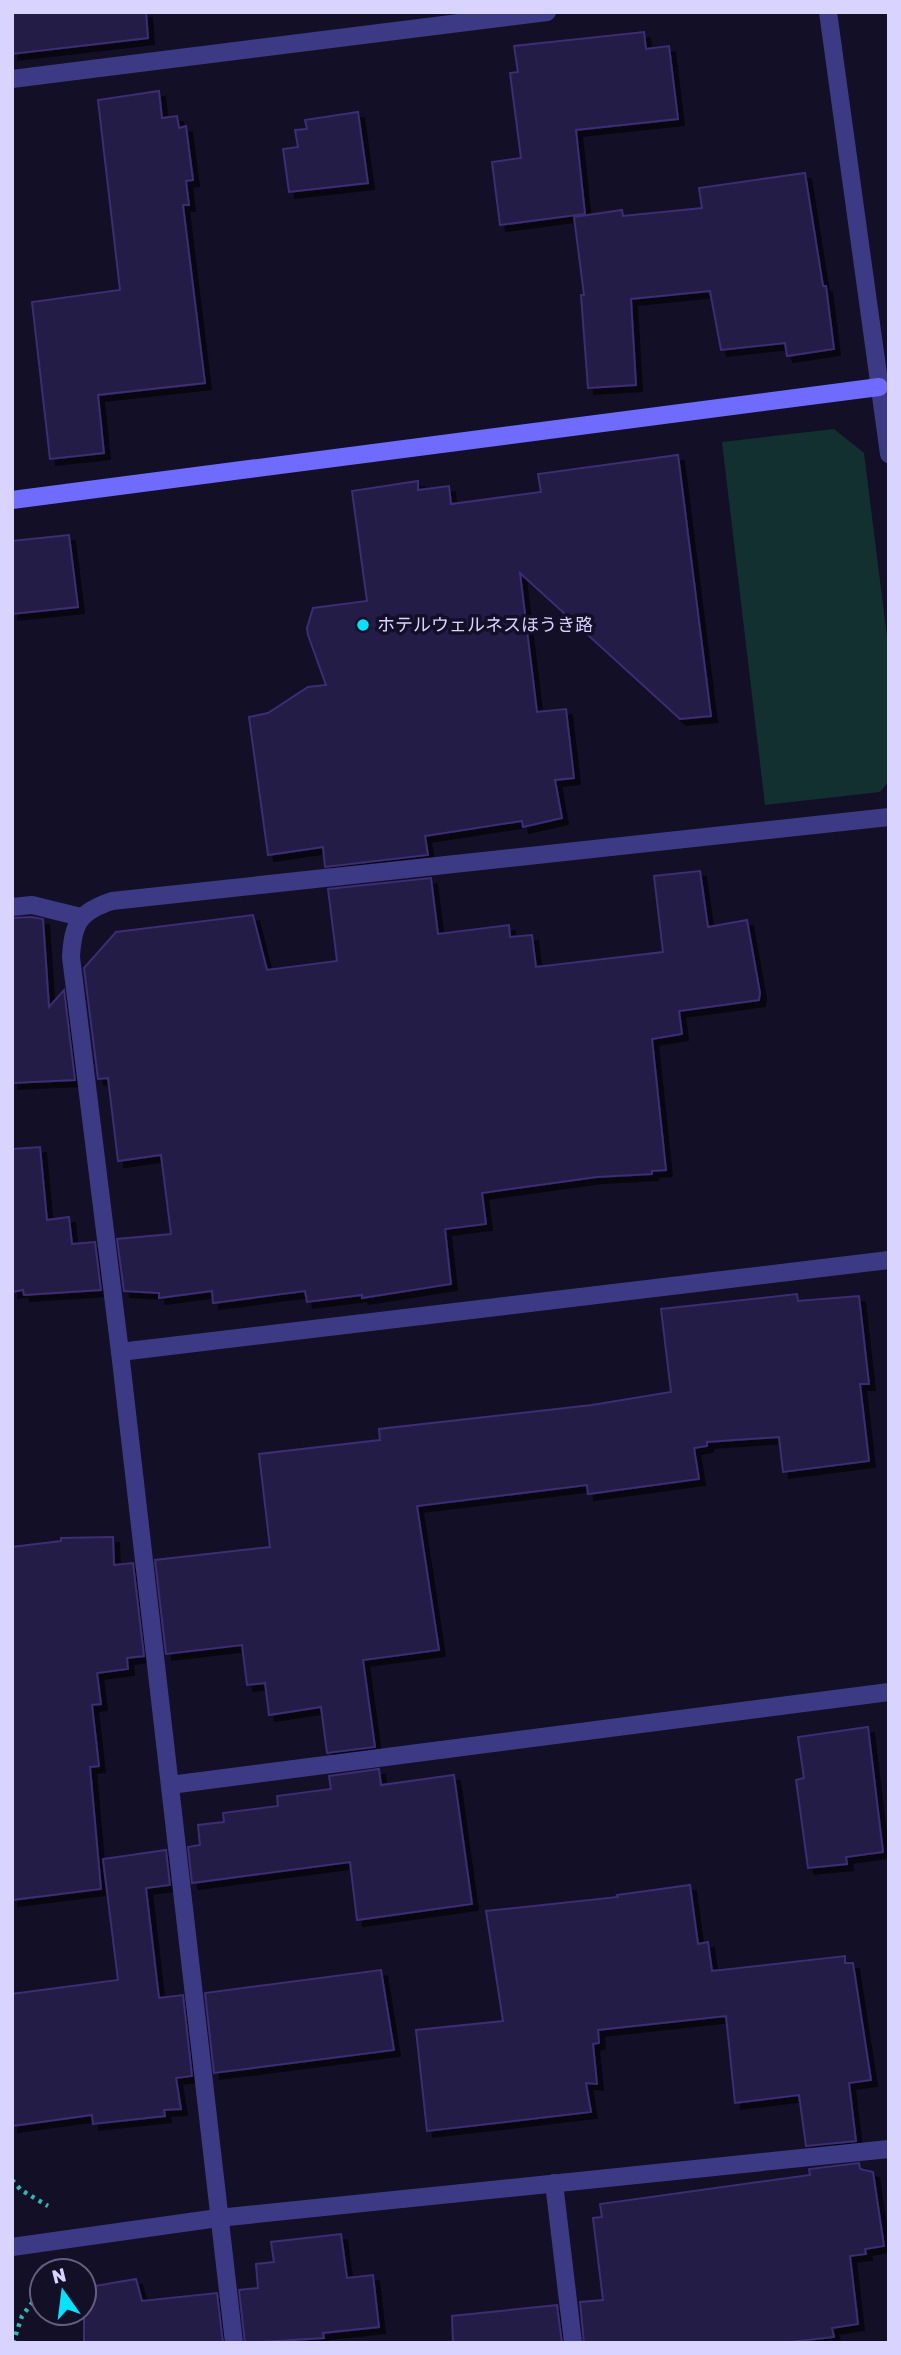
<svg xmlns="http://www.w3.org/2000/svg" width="901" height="2355" font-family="Rubik,'Noto Sans JP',sans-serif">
<defs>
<filter id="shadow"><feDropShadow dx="6" dy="6" stdDeviation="0" flood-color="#0009"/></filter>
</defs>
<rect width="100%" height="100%" fill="#130f26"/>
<polygon fill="#12302f" points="834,429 864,453 889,653 889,781 880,792 765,805 722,442"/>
<g fill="#241b47" stroke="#3b2d73" stroke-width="2" filter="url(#shadow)">
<polygon points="12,12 146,12 148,38 12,54"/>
<polygon points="644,32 646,49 669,46 678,119 576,130 585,214 500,225 492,162 521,158 510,73 518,72 514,46"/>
<polygon points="159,91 162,118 177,116 179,128 186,126 193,180 186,181 189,205 183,205 205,383 98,395 104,453 50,459 32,302 120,290 98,100"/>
<polygon points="358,112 368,183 289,192 283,149 298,147 295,130 307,129 305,120"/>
<polygon points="805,173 823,286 826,286 834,349 787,356 785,343 721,350 710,291 631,299 636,385 588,388 581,295 584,295 574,217 622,210 623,216 702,208 699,188"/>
<polygon points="678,455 711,716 680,719 520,573 537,712 566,709 574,778 555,780 562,818 523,827 522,821 425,836 428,855 325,867 323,847 268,855 249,717 268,713 308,687 326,685 308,635 307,628 313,608 367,601 352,491 418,481 418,490 449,486 451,504 541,492 538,474"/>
<polygon points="69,535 78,607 12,614 12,541"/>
<polygon points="700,871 708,927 747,920 760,993 759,1000 679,1011 682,1034 652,1039 666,1170 652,1171 652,1174 597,1177 482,1193 486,1224 445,1229 451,1284 362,1298 362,1295 307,1302 305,1291 213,1303 212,1291 159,1298 159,1293 124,1291 117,1239 171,1234 161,1155 118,1161 108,1078 98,1079 84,968 116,932 253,915 267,970 337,961 328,889 431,878 438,934 509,925 510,937 532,935 536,967 663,952 654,876"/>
<polygon points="31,917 43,919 49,1007 64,990 75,1080 12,1083 12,918"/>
<polygon points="40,1147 47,1220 69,1217 72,1244 95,1242 101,1290 24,1295 23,1290 12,1292 12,1149"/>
<polygon points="797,1294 798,1301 859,1296 869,1384 860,1384 869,1461 783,1472 779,1437 707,1442 707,1446 694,1448 699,1479 588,1494 587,1485 417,1506 439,1650 363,1660 375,1747 327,1753 321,1707 269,1715 265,1683 247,1685 242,1645 166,1654 155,1560 270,1547 259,1454 380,1440 379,1429 592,1405 671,1392 661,1309"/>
<polygon points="113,1537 114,1565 133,1563 144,1656 127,1658 128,1669 97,1673 101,1704 92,1705 99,1766 90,1767 101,1889 12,1900 12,1547 61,1541 61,1538"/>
<polygon points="868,1727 883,1852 846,1857 847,1864 808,1868 796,1780 804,1778 798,1737"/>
<polygon points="379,1769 381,1785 454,1775 472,1904 357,1920 350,1862 192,1883 188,1847 200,1845 198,1825 224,1822 223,1813 278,1806 277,1796 331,1789 329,1776"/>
<polygon points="166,1850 170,1885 146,1888 159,1998 183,1995 192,2076 176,2078 181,2109 164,2110 165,2116 93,2124 92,2115 12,2126 12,1994 118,1980 103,1859"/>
<polygon points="690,1885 698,1944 708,1942 712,1971 845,1956 845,1963 853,1963 871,2080 849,2083 856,2141 806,2146 799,2095 735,2103 726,2016 598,2030 599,2043 593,2044 597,2084 586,2083 591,2112 427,2131 416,2030 503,2021 486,1911 618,1897 617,1895"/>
<polygon points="381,1970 394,2050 214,2073 205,1993"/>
<polygon points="859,2163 860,2169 873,2172 884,2246 865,2249 866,2254 850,2256 858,2324 832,2328 834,2337 782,2343 584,2343 580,2302 603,2300 593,2218 602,2217 600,2204 810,2175 809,2169"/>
<polygon points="341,2234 347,2278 373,2275 379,2327 323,2333 324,2338 245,2343 239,2290 258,2288 256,2264 274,2262 271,2242"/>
<polygon points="136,2279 142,2301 217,2293 223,2343 84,2343 84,2307 92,2306 89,2287"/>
<polygon points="557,2305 562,2343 453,2343 452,2316"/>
</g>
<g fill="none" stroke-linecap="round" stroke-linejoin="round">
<g stroke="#2fb8b0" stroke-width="4.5" stroke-dasharray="3.5 5" stroke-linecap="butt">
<polyline points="12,2180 21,2190 48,2206"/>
<polyline points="13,2343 22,2316 42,2290"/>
</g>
<polyline stroke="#3d3a85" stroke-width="18" points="12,907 32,905 81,917"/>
<g stroke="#3d3a85" stroke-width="18">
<polyline points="828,12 889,454"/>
<polyline points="12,79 547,12"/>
<polyline points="120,1352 889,1260"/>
<polyline points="170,1785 889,1692"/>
<polyline points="554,2183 573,2343"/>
<polyline points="12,2247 218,2218 889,2149"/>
<path d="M234,2343L120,1352L71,957C73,923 79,912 112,901L889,817"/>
</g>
<polyline stroke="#6f6bff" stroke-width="18" points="12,500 879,387"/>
</g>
<circle fill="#00e5ff" stroke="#130f26" stroke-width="2.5" cx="363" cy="625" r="7"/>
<g text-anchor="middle" stroke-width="7" stroke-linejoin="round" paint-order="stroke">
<g font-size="18" fill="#d9d4ff" stroke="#130f26" text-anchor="start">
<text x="377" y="631">ホテルウェルネスほうき路</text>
</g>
</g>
<rect width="901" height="2355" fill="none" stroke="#d9d4ff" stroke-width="28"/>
<g transform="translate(63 2292) rotate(346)"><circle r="33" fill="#130f26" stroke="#625e7d" stroke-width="2"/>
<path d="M0-5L12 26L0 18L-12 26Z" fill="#00e5ff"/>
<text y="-10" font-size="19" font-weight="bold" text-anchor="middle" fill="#d9d4ff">N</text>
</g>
</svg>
